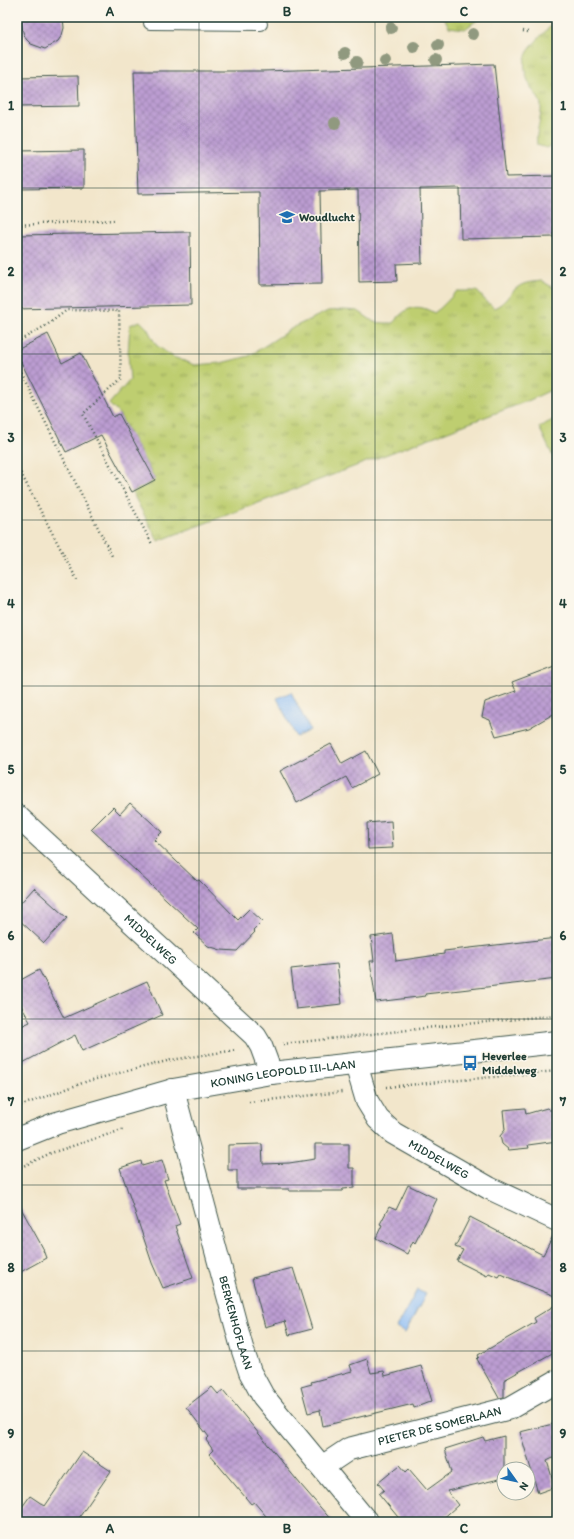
<svg xmlns="http://www.w3.org/2000/svg" width="574" height="1539" font-family="Itim,sans-serif">
<defs>
<pattern id="grass-tufts" width="24" height="20" patternUnits="userSpaceOnUse"><rect width="24" height="20" fill="#bece70"/><path d="M3 7l-1-3M5 7V3M7 7l1-3M15 17l-1-3M17 17v-4M19 17l1-3" fill="none" stroke="#9aa85d"/></pattern>
<pattern id="building-cross-hatch" width="8" height="8" patternUnits="userSpaceOnUse"><rect width="8" height="8" fill="#bc9dd2"/><path d="M0 0l8 8M0 8l8-8" fill="none" stroke="#9881ab"/></pattern>
</defs>
<rect width="100%" height="100%" fill="#fbf7ec"/>
<filter id="ink" filterUnits="userSpaceOnUse"><feTurbulence type="fractalNoise" baseFrequency=".025" numOctaves="2"/><feDisplacementMap in="SourceGraphic" scale="8" xChannelSelector="R" yChannelSelector="G"/><feConvolveMatrix kernelMatrix="1 2 1 2 8 2 1 2 1" color-interpolation-filters="sRGB"/></filter>
<filter id="wash" filterUnits="userSpaceOnUse"><feTurbulence type="fractalNoise" baseFrequency=".012" numOctaves="4" result="noise"/><feDisplacementMap in="SourceGraphic" scale="16" xChannelSelector="R" yChannelSelector="G"/><feGaussianBlur stdDeviation="0.9" result="paint"/><feColorMatrix in="noise" values="0 0 0 0 0 0 0 0 0 0 0 0 0 0 0 0 0 1.4 0 .05"/><feComposite in="paint" operator="in"/></filter>
<g filter="url(#wash)">
<rect width="100%" height="100%" fill="#f2e6cb"/>
<g fill="url(#grass-tufts)" stroke="#6e8652">
<polygon points="444,17 481,17 465,29 449,27"/>
<path d="M557,21V143L547,148L537,145C535,131 542,120 541,105C540,99 535,94 532,89C527,80 523,69 525,59C527,48 548,28 557,21Z"/>
<path d="M542,281L557,290V387L530,400L158,541L132,492L155,479L119,414L109,404L130,380L128,354L130,325L140,321L147,328L156,345L173,357L195,365L221,363L249,356L294,327L328,311L344,310L358,311L374,322L384,323H393C405,308 416,302 434,313C443,307 449,299 457,291H477L485,300L494,308C506,303 508,294 518,287C525,282 533,282 542,281Z"/>
</g>
<polygon fill="#bece70" stroke="#6e8652" points="557,418 557,465 539,427"/>
<g fill="#88baf5" stroke="#547c94">
<polygon points="291,692 310,730 296,737 277,698"/>
<polygon points="417,1290 426,1294 405,1333 396,1328"/>
</g>
<g id="blocks">
<g fill="url(#building-cross-hatch)">
<polygon points="20,17 63,17 64,28 62,35 58,41 45,49 31,44 26,39 23,32"/>
<polygon points="494,64 506,177 557,176 557,212 554,212 554,237 461,239 460,188 420,189 422,263 396,264 397,281 359,282 358,190 320,191 322,284 260,285 259,192 138,194 134,71 263,71"/>
<polygon points="78,76 79,106 17,107 17,77"/>
<polygon points="84,150 84,188 17,189 17,151"/>
<polygon points="190,232 191,305 17,309 17,235"/>
<polygon points="48,334 62,363 81,353 113,417 119,414 155,480 132,492 101,435 66,452 17,354 17,350"/>
<polygon points="557,665 557,712 529,728 496,736 490,720 482,717 485,702 516,691 512,682"/>
<polygon points="331,744 342,764 366,751 378,774 352,788 346,777 297,803 280,771"/>
<polygon points="130,803 162,832 154,840 197,881 199,880 238,920 249,909 262,921 253,930 255,932 237,951 221,950 208,946 194,933 198,929 91,829 113,807 120,814"/>
<polygon points="391,821 393,848 368,849 367,823"/>
<polygon points="34,888 67,918 44,943 17,918 17,907"/>
<polygon points="393,934 396,961 444,954 444,951 557,938 557,979 425,994 426,996 376,1002 370,961 374,961 371,937"/>
<polygon points="337,964 342,1004 296,1009 291,969"/>
<polygon points="39,970 64,1018 147,981 162,1015 82,1051 75,1035 17,1066 17,1028 30,1022 17,998 17,982"/>
<polygon points="525,1108 526,1114 547,1108 549,1110 557,1110 557,1141 528,1145 529,1148 509,1150 502,1144 500,1136 505,1130 503,1110"/>
<polygon points="262,1144 263,1164 289,1163 315,1159 315,1144 349,1144 349,1168 354,1168 354,1188 343,1189 342,1191 289,1191 289,1189 237,1189 237,1170 228,1170 228,1145"/>
<polygon points="162,1160 168,1179 164,1180 180,1224 175,1226 193,1278 163,1288 152,1263 120,1168 141,1161 142,1166"/>
<polygon points="408,1185 437,1199 415,1243 413,1241 407,1254 376,1238 382,1225 380,1224 389,1207 396,1210"/>
<polygon points="17,1201 44,1250 43,1250 46,1258 17,1274"/>
<polygon points="470,1217 543,1255 555,1232 557,1232 557,1297 500,1274 498,1277 489,1273 487,1276 457,1261 463,1250 455,1247"/>
<polygon points="293,1268 312,1329 289,1335 285,1321 265,1327 252,1278"/>
<polygon points="557,1304 557,1354 556,1351 504,1380 504,1397 499,1398 477,1359 479,1357 478,1355 536,1322 534,1318"/>
<polygon points="367,1359 371,1373 384,1371 385,1376 421,1366 432,1401 414,1408 413,1404 323,1426 320,1410 308,1413 301,1387 312,1384 311,1382 352,1371 350,1365"/>
<polygon points="212,1387 218,1394 223,1390 301,1485 333,1522 271,1522 254,1502 251,1504 209,1454 213,1450 206,1440 209,1437 186,1407"/>
<polygon points="557,1423 557,1456 547,1461 555,1487 538,1493 520,1432"/>
<polygon points="504,1436 504,1478 447,1491 458,1505 439,1522 402,1522 379,1494 384,1490 378,1483 400,1465 406,1472 409,1469 427,1490 452,1472 445,1449 483,1437 485,1441"/>
<polygon points="82,1452 111,1471 76,1522 17,1522 17,1514 30,1496 45,1506"/>
</g>
</g>
</g>
<g filter="url(#ink)">
<use href="#blocks" fill-opacity="0" stroke="#3f564b" stroke-width="1"/>
<g fill="none" stroke-linecap="round" stroke-linejoin="round">
<defs>
<polyline id="service" points="150,23 261,24"/>
<g id="minor">
<path id="s1" d="M17,816L255,1036L261,1046L271,1073"/>
<path id="s2" d="M356,1064L367,1101L378,1119L393,1133L489,1188L557,1220"/>
<path id="s3" d="M173,1090L242,1348L250,1372L263,1396L367,1522"/>
<path id="s4" d="M322,1467L349,1449L510,1408L557,1381"/>
</g>
<g id="tertiary">
<path id="s5" d="M17,1139L57,1123L173,1090L271,1073L557,1042"/>
</g>
</defs>
<use href="#service" stroke="#3f564b" stroke-width="14"/>
<use href="#minor" stroke="#3f564b" stroke-width="24"/>
<use href="#tertiary" stroke="#3f564b" stroke-width="24"/>
<g stroke="#3f564b" stroke-width="2.5" stroke-dasharray="1 3" stroke-linecap="butt">
<polyline points="523,31 528,32"/>
<polyline points="17,225 116,220"/>
<polyline points="17,342 47,325 67,310 119,311 121,379 83,414 152,544"/>
<polyline points="17,365 113,558"/>
<polyline points="17,466 77,580"/>
<polyline points="283,1044 435,1027 557,1015"/>
<polyline points="386,1087 557,1071"/>
<polyline points="249,1102 342,1092"/>
<polyline points="17,1107 88,1081 171,1060 236,1050"/>
<polyline points="17,1169 51,1153 125,1129"/>
</g>
<use href="#service" stroke="#fff" stroke-width="12"/>
<use href="#minor" stroke="#fff" stroke-width="22"/>
<use href="#tertiary" stroke="#fff" stroke-width="22"/>
</g>
<g fill="#90997f">
<circle cx="391" cy="28" r="6"/>
<circle cx="473" cy="34" r="6"/>
<circle cx="438" cy="45" r="6"/>
<circle cx="414" cy="47" r="6"/>
<circle cx="345" cy="53" r="6"/>
<circle cx="436" cy="60" r="6"/>
<circle cx="385" cy="61" r="6"/>
<circle cx="357" cy="62" r="6"/>
<circle cx="335" cy="123" r="6"/>
</g>
</g>
<path fill="none" stroke="#1f3d34" stroke-width="1" stroke-opacity="0.55" d="M199,17V1522M375,17V1522M17,188H557M17,354H557M17,520H557M17,686H557M17,853H557M17,1019H557M17,1185H557M17,1351H557"/>
<defs>
<symbol id="school-bare" viewBox="-9 -9 18 18"><path d="M0-5L7-2L0 1L-7-2ZM-4 1L0 2.5L4 1V4Q0 6-4 4Z" fill="#1f6fb2" stroke="#fbf7ec" stroke-width="2.5" paint-order="stroke"/></symbol>
<symbol id="bus-bare" viewBox="-9 -9 18 18"><path d="M-5-6H5V4H4V6H2V4H-2V6H-4V4H-5ZM-3.5-4V0h7V-4ZM-3.5 1.2v1.5H-2V1.2ZM2 1.2v1.5H3.5V1.2Z" fill="#1f6fb2" stroke="#fbf7ec" stroke-width="2.5" paint-order="stroke"/></symbol>
</defs>
<g fill-rule="evenodd">
<use href="#school-bare" x="276" y="206" width="22" height="22"/>
<use href="#bus-bare" x="459" y="1052" width="22" height="22"/>
</g>
<g text-anchor="middle" stroke-width="3" stroke-linejoin="round" paint-order="stroke">
<g font-size="12" font-weight="bold" fill="#1f3d34" stroke="#fbf7ec" text-anchor="start">
<text x="299" y="221">Woudlucht</text>
<text x="482" y="1060">Heverlee<tspan x="482" dy="14">Middelweg</tspan></text>
</g>
<g font-size="12" fill="#1f3d34" stroke="#fbf7ec">
<text dy="4" stroke="none"><textPath href="#s1" startOffset="182">MIDDELWEG</textPath></text>
<text dy="4" stroke="none"><textPath href="#s5" startOffset="275">KONING LEOPOLD III-LAAN</textPath></text>
<text dy="4" stroke="none"><textPath href="#s2" startOffset="133">MIDDELWEG</textPath></text>
<text dy="4" stroke="none"><textPath href="#s3" startOffset="241">BERKENHOFLAAN</textPath></text>
<text dy="4" stroke="none"><textPath href="#s4" startOffset="126">PIETER DE SOMERLAAN</textPath></text>
</g>
</g>
<rect width="574" height="1539" fill="none" stroke="#fbf7ec" stroke-width="44"/>
<g transform="translate(516 1481) rotate(123)"><circle r="19" fill="#fbf7ec" stroke="#a3ada2"/>
<path d="M0-3L7 15L0 10L-7 15Z" fill="#1f6fb2"/>
<text y="-6" font-size="11" font-weight="bold" text-anchor="middle" fill="#1f3d34">N</text>
</g>
<rect x="22" y="22" width="530" height="1495" fill="none" stroke="#1f3d34" stroke-width="1.5"/>
<g font-size="13" text-anchor="middle" font-weight="bold" fill="#1f3d34">
<text x="110" y="16">A</text>
<text x="287" y="16">B</text>
<text x="464" y="16">C</text>
<text x="11" y="110">1</text>
<text x="563" y="110">1</text>
<text x="11" y="276">2</text>
<text x="563" y="276">2</text>
<text x="11" y="442">3</text>
<text x="563" y="442">3</text>
<text x="11" y="608">4</text>
<text x="563" y="608">4</text>
<text x="11" y="774">5</text>
<text x="563" y="774">5</text>
<text x="11" y="940">6</text>
<text x="563" y="940">6</text>
<text x="11" y="1106">7</text>
<text x="563" y="1106">7</text>
<text x="11" y="1272">8</text>
<text x="563" y="1272">8</text>
<text x="11" y="1438">9</text>
<text x="563" y="1438">9</text>
<text x="110" y="1533">A</text>
<text x="287" y="1533">B</text>
<text x="464" y="1533">C</text>
</g>
</svg>
